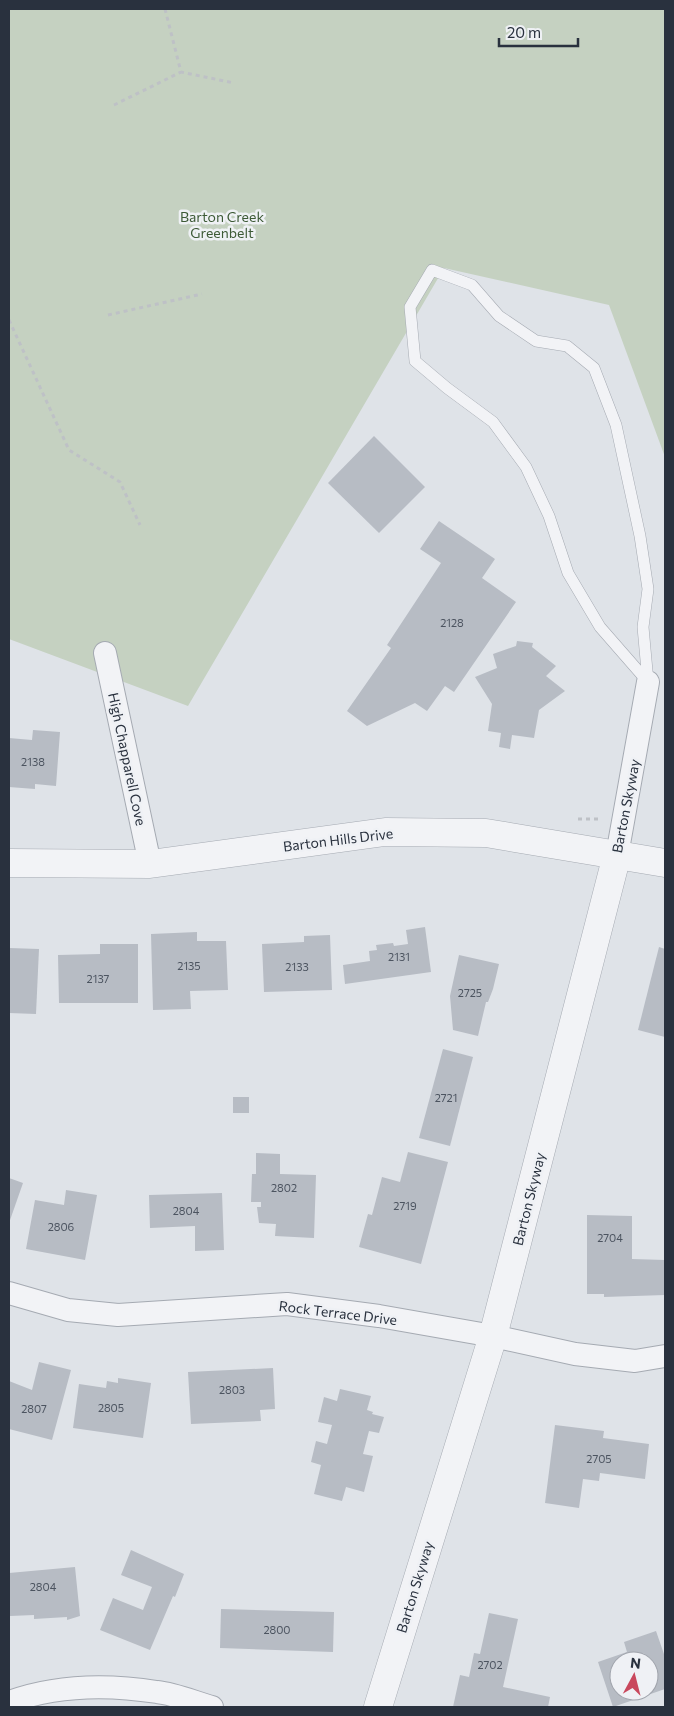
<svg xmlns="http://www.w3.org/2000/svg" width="674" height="1716" font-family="Commissioner,sans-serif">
<rect width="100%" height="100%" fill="#dfe3e8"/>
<polygon fill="#c5d1c1" points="9,9 665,9 665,457 609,305 444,268 188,706 9,639"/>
<g fill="#b7bcc4" fill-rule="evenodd">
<polygon points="374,436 425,487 379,533 328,483"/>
<polygon points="439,521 495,559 482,578 516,602 454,692 445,686 427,711 415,703 367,726 347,711 391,648 387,645 441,563 420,549"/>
<polygon points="517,641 533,643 532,647 556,666 546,676 565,691 539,710 534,738 512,735 510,749 499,747 501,733 488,731 492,704 475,677 497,668 493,654 516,646"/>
<polygon points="33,730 60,732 56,786 35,784 35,789 9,787 9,738 32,740"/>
<polygon points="425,927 431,972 345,984 343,965 370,961 369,951 377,950 376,945 393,943 394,946 408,944 406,930"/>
<polygon points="197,932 197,941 226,941 228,990 190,991 191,1009 153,1010 151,934"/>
<polygon points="330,935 332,990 264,992 262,944 304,942 304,936"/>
<polygon points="100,944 138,944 138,1003 59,1003 58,955 100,954"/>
<polygon points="659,947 665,949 665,1037 638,1030"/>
<polygon points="9,948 39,949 36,1014 9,1013"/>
<polygon points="459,955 499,964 493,989 488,1002 486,1002 478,1036 453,1030 450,996"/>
<polygon points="443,1049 473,1057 450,1146 419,1138"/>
<rect x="233" y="1097" width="16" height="16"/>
<polygon points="408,1152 448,1162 421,1264 359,1247 368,1214 372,1215 382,1177 400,1182"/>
<polygon points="256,1153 280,1154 280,1174 316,1175 314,1238 275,1236 276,1224 259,1223 257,1207 261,1207 261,1202 251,1202 252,1174 256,1174"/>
<polygon points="9,1178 23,1183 9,1223"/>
<polygon points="66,1190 97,1195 85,1260 26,1249 35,1200 64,1205"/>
<polygon points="222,1193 224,1250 195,1251 195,1226 150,1228 149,1195"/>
<polygon points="587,1215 632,1216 632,1259 665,1260 665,1295 604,1297 604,1294 587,1294"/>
<polygon points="39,1362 71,1370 52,1440 9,1429 9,1381 32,1390"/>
<polygon points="273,1368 275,1409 260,1410 261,1421 191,1424 188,1372"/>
<polygon points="118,1378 151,1383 143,1438 73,1428 79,1384 106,1388 107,1381 118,1383"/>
<polygon points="340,1389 371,1396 367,1410 373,1412 372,1414 384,1417 379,1433 369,1431 363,1454 373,1456 364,1492 346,1487 342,1501 314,1494 321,1465 311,1462 316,1441 327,1444 332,1425 318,1422 324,1397 337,1401"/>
<polygon points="555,1425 604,1431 603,1438 649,1444 645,1479 600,1473 599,1481 583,1479 579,1508 545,1503"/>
<polygon points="131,1550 184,1574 175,1597 173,1596 150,1650 100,1630 113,1598 143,1610 152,1587 121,1575"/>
<polygon points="75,1567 80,1616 67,1620 67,1617 34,1619 34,1615 10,1616 9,1573"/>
<polygon points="221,1609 334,1612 333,1652 220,1648"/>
<polygon points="489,1613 518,1619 503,1687 550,1697 548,1707 453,1707 460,1675 469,1677 474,1653 480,1654"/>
<path d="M656,1631L665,1657V1689L613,1707L598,1662L627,1652L624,1642ZM619,1661H649V1691H619Z"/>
</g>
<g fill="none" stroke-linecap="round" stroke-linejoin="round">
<defs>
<polygon id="service" points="432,270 472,285 499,316 536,341 567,346 594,368 616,425 640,536 648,589 643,627 648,682 600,627 568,573 549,516 526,467 493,422 447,388 415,361 410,307"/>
<g id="minor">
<polyline points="105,653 150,864"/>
<polyline points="617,855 648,682"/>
<polyline points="9,1293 68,1310 118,1315 287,1304 379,1316 493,1336 575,1354 635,1361 665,1356"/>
<path d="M9,1702C56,1685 107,1684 157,1692C175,1694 194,1702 212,1707"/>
</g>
<g id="tertiary">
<polyline points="9,863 150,864 385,832 486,833 665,863"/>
<polyline points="378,1707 493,1336 617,855"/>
</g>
</defs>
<use href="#service" stroke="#a5aab2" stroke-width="12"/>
<use href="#minor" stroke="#a5aab2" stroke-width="24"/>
<use href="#tertiary" stroke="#a5aab2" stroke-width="29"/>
<g stroke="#bec1c6" stroke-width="3" stroke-dasharray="4 4" stroke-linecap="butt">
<polyline points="165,9 181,72 234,83"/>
<polyline points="114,105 181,72"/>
<polyline points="108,315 202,294"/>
<polyline points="9,320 69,450 120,482 140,525"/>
<polyline points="578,819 599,819"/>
</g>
<use href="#service" stroke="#f2f3f6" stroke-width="11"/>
<use href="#minor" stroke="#f2f3f6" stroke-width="22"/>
<use href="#tertiary" stroke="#f2f3f6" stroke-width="28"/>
</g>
<g text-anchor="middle" stroke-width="5" stroke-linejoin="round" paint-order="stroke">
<g font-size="11" fill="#4c5460">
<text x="452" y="627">2128</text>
<text x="33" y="766">2138</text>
<text x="399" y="961">2131</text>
<text x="189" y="970">2135</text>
<text x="297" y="971">2133</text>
<text x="98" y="983">2137</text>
<text x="470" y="997">2725</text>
<text x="446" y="1102">2721</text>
<text x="284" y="1192">2802</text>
<text x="405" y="1210">2719</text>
<text x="186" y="1215">2804</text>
<text x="61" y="1231">2806</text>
<text x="610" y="1242">2704</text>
<text x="232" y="1394">2803</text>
<text x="111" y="1412">2805</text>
<text x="34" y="1413">2807</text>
<text x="599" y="1463">2705</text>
<text x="43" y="1591">2804</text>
<text x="277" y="1634">2800</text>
<text x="490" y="1669">2702</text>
</g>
<g font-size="14" fill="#3d5a36" stroke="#eff1f5">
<text x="222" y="222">Barton Creek<tspan x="222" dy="16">Greenbelt</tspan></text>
</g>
<g font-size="14" fill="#29313e" stroke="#eff1f5">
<text transform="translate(127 759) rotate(78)" y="5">High Chapparell Cove</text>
<text transform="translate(626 806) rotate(-79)" y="5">Barton Skyway</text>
<text transform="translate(338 840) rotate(-7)" y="5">Barton Hills Drive</text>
<text transform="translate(529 1199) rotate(-76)" y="5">Barton Skyway</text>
<text transform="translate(338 1313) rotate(7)" y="5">Rock Terrace Drive</text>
<text transform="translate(415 1587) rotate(-73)" y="5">Barton Skyway</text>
</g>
</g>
<rect width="674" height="1716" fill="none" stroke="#29313e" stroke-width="20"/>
<g transform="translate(634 1676) rotate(7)"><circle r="24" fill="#eff1f5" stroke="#a0a4ac"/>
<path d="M0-4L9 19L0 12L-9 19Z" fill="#c9485d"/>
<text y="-8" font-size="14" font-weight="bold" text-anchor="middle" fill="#29313e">N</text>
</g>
<path d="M499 38v8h79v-8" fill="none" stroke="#29313e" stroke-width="2.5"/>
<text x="507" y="38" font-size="15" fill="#29313e" stroke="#eff1f5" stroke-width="4" paint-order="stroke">20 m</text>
</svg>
